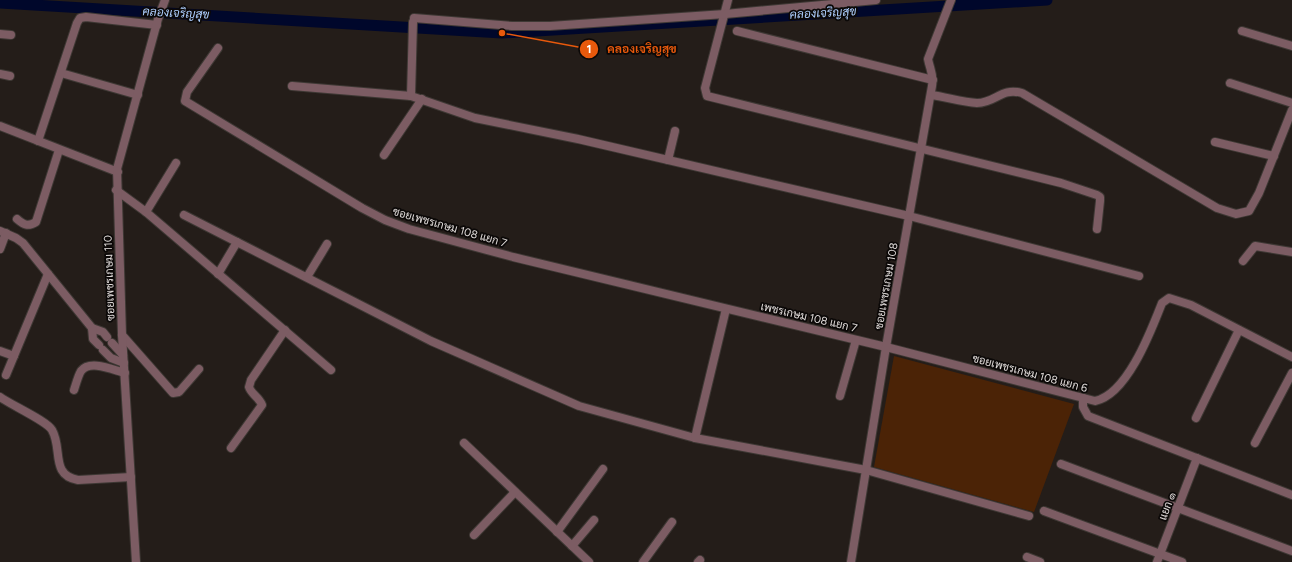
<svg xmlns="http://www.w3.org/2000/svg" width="1292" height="562" font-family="Figtree,Sarabun,sans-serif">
<rect width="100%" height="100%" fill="#241d19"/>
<polygon fill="#4b2306" points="894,356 1074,404 1034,512 874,467"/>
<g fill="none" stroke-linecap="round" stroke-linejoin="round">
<polyline stroke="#00072b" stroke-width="11" points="0,3 502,33 1047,0"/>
<defs>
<g id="minor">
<polyline points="728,0 705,88 707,96 1061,183 1097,195 1100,197 1100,201 1097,229"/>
<polyline points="414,18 512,26 550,26 725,14 876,0"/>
<polyline points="737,31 933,80"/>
<polyline points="1242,31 1292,46"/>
<polyline points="0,34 11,35"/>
<path d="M218,48L187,92L185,101L362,208L385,220L409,229L513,257L886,347L1095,401C1127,395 1151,331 1162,303L1169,298L1191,305L1292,357"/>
<polyline points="61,73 138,95"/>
<polyline points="0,74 10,76"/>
<polyline points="1230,83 1292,103"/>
<polyline points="292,86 411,96 475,118 578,139 909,216 1139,276"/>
<path d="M931,95C946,97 962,102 977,103C996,103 1001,87 1022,93L1217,208L1236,214L1249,211L1259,193L1292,110"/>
<polyline points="411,96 413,22"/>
<polyline points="0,126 118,172"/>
<polyline points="38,141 77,23 80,18 86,17 157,25"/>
<polyline points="1215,142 1274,156"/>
<polyline points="384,155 422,99"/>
<polyline points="668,160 675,131"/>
<polyline points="116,190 146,212 331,370"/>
<polyline points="146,212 176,163"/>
<polyline points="184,215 431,341 579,406 695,438 866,470 1029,516"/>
<path d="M17,219C24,225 28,227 36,222L59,150"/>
<polyline points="0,231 16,238 23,243 92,328 103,332 107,337"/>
<polyline points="0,249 6,233"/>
<polyline points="1243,261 1255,246 1292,252"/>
<polyline points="218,274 237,242"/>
<polyline points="307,277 327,244"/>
<polyline points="92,328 93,339 99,345"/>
<polyline points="122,335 173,393 179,392 199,369"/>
<polyline points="112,343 123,355"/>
<polyline points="103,350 111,358 124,363"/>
<polyline points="0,351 14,356"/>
<polyline points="6,375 48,274"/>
<path d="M74,390C76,384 78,376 81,371C90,359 113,370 125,373"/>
<polyline points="840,396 856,340"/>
<path d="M0,397C11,405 47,421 52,430C63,449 50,475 78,480L131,477"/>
<polyline points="1083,398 1083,407 1088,416 1292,495"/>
<polyline points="1196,418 1239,330"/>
<polyline points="695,438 726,309"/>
<polyline points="464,443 589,562"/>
<polyline points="1255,443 1292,373"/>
<path d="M231,448L262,405C259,397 251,394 249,387L251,380L285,330"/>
<polyline points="1061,464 1292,551"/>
<polyline points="1044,511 1182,562"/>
<polyline points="557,532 603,469"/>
<polyline points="474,535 515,492"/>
<polyline points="572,546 594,520"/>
<polyline points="1027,557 1040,562"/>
<polyline points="136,562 122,335 117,169 158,19 165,0"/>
<polyline points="643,562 672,522"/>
<polyline points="698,562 700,560"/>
<path d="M851,562L886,347L932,86C934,74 930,70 928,59L951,0"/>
<polyline points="1157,562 1197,458"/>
</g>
</defs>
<use href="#minor" stroke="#3e3834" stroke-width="10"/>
<use href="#minor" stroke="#7c5c63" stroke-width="8"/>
</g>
<g text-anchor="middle" stroke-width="3.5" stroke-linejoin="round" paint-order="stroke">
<g font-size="11" fill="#e0dbd9" stroke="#0b0807">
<text transform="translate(450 227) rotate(16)" y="4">ซอยเพชรเกษม 108 แยก 7</text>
<text transform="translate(109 278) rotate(-92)" y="4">ซอยเพชรเกษม 110</text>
<text transform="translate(886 286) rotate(-80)" y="4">ซอยเพชรเกษม 108</text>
<text transform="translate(809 317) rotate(13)" y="4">เพชรเกษม 108 แยก 7</text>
<text transform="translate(1030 373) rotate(15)" y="4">ซอยเพชรเกษม 108 แยก 6</text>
<text transform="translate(1167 506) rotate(-69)" y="4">แยก ๑</text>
</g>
<g font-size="12" font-style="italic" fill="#aecfff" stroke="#0b0807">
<text transform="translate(176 13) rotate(3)" y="4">คลองเจริญสุข</text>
<text transform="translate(823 13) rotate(-3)" y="4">คลองเจริญสุข</text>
</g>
</g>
<path fill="none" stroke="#e8590c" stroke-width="1.5" d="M502 33L589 49"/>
<g fill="#e8590c" stroke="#0b0807" stroke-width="1.5">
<circle cx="502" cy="33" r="4"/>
<circle cx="589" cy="49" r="10"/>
</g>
<g font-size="12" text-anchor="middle" font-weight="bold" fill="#fff">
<text x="589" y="53">1</text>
</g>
<g font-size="12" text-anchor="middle" font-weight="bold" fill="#e8590c" stroke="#0b0807" stroke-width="3.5" stroke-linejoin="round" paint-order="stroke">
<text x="642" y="53">คลองเจริญสุข</text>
</g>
</svg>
